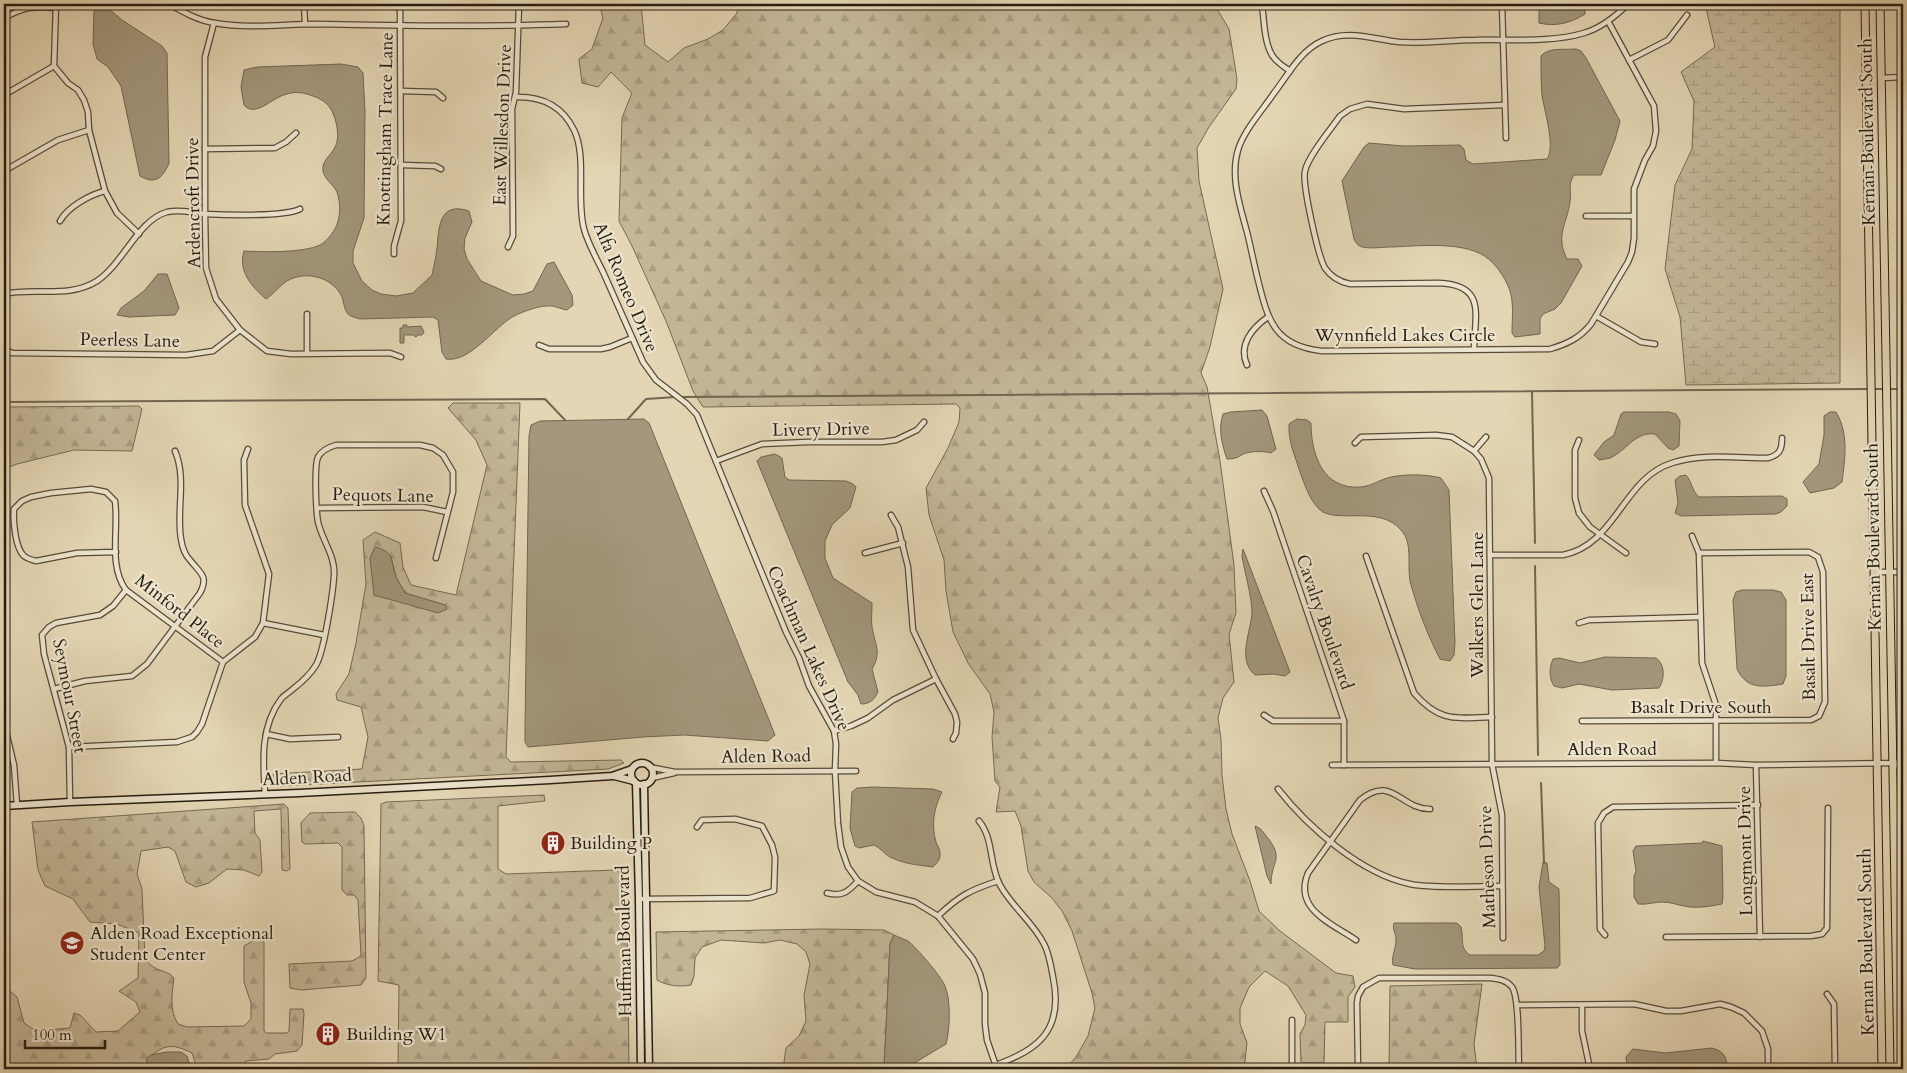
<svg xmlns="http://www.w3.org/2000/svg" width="1907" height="1073" font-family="Cardo,serif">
<defs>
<pattern id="forest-firs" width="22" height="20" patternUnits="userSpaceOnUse" patternTransform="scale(1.25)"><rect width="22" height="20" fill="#c4b798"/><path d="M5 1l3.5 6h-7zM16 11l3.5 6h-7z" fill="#a89d82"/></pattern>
<pattern id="wetland-marsh" width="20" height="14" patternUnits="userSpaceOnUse" patternTransform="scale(1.25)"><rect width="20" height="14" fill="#c4b798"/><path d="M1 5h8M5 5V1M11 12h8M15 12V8" fill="none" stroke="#a89d82"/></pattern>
</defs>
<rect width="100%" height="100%" fill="#e4d6b4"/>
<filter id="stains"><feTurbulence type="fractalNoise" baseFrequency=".004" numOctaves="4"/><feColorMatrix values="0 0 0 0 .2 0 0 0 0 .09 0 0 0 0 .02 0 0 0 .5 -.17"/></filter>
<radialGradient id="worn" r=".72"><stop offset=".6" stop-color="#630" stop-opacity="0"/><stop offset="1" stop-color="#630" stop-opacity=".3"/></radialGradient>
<g fill="url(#forest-firs)" stroke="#756a54" fill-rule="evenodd">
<polygon points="599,4 641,4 645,45 668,62 684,48 708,39 723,30 737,13 738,4 1212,4 1217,9 1229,29 1237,79 1236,89 1209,127 1197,148 1199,181 1223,289 1210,347 1201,373 1207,387 1220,461 1234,565 1236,613 1229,634 1234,682 1223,698 1218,718 1221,739 1222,775 1226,809 1232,834 1250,881 1259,911 1280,931 1336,973 1353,976 1355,987 1348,997 1348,1022 1325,1022 1324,1063 1301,1063 1300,1034 1305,1025 1306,1015 1288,986 1265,971 1249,987 1240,1008 1240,1024 1247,1043 1244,1069 1076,1069 1070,1064 1076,1057 1088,1036 1095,1008 1092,993 1072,931 1062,911 1052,898 1034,882 1028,871 1021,826 1015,811 996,812 1000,787 995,781 992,737 994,712 990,694 968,663 953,632 946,591 944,560 929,515 926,488 948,448 959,422 960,408 956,404 703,407 693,391 666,321 632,246 619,221 622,118 632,93 611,72 598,87 582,83 579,59 592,49 603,18"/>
<path d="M453,403H520L506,757L511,762L621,760L624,763L608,769L281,786L273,782V774L362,769L368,737L361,707L337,700L336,694L349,674L356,643L366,584L363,540L375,532L400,543L403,567L411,585L456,595L487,465L476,440L448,408ZM391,557L396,577L405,593L445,605L374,595Z"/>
<polygon points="139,406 142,409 132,451 74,450 17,464 4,469 4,407"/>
<polygon points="544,795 545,801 498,806 498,869 506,874 616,870 623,875 627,882 629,1069 398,1069 399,985 378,981 381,804 386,802"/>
<path d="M284,804L288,808L290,869L287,871L282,870L281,809L254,811L255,833L260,840L262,872L259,876L244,870L227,869L209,883L196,887L186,882L175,851L168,847L141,851L137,874L142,889L145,959C155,973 167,969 174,978C172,994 169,1010 178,1024L187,1027L244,1026L251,1019V1003L244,982V946L258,938L264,942V1031L266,1033H287L289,1031L290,1009H303L304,1013L302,1045L297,1051L275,1054L269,1059L246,1061L242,1069H197L192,1053C171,1043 165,1044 147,1059L146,1069H4V986L17,997L24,1023L36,1031L70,1028L74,1013L80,1015L96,1032L118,1031L140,1012L136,1002L119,991L138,978L139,933L117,924L90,922L73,899L45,886L38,870L32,822Z"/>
<polygon points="355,812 361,818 364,826 366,978 361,985 301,990 290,988 289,964 352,961 361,956 358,900 354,895 347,895 342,890 342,847 338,843 305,844 302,842 301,823 310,813"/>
<path d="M823,929L884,930L894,935L890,944L884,1069H783L786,1048L799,1036L806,1021L804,995L810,964L806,952L797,944L780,940L764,943L721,940L702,947L695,958L694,976L691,985C680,987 667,986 657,980L656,932Z"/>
<polygon points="1482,984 1474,1044 1477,1069 1389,1069 1390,986"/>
</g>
<polygon fill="url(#wetland-marsh)" stroke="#756a54" points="1705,4 1840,4 1840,383 1686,385 1680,317 1665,269 1675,185 1692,149 1694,101 1681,72 1715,47"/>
<g fill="#a3977c" stroke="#716651">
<path d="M1539,4H1573L1585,10V14C1571,23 1556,27 1539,23Z"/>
<path d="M99,6L108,8L122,20L162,46L167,53L169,163C163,178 155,185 140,176L121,86L108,67L97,59L93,44L94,11Z"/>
<path d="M1576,49L1581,51L1586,58L1620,121L1615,140L1601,175H1574C1567,186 1572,191 1570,202C1567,224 1555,235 1567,259H1578L1582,266L1561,303L1555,309L1543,314L1540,319V334L1515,337L1512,333C1512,319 1514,304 1510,291C1505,276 1493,259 1479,253C1455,242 1418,246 1392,247C1382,247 1371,249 1362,247C1357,245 1356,243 1354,239L1342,181L1364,147L1369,143L1404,146L1460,145L1464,149L1466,160L1473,164L1547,159C1556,147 1544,110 1542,95C1541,82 1541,69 1541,56C1548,47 1565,50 1576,49Z"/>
<path d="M341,64L358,67L363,73L365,111L364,218L353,251V263L362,281L372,290L381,294L396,296L413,293L432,275C434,266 436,257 437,248C439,227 439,201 469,211L472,222L465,238L464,249L467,259L481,281L513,295L524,294L533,291L547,264L554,262L572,295L573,305L567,310C560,309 554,305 547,306C538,306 522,312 514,316C494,327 470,363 446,359L442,352L438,320L433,317L360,319C357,318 352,317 349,315C344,310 344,303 342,297C333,277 305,270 287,281C279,286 274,294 266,299C251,286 238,271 244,251C263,252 303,253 320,245C326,242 331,235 335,229C341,217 341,204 337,192C333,183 321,178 323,166C325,158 332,154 335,147C341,137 336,113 327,104C322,99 314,96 307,94C279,86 267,112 250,109C248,109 246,107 244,105L241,87L244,70L257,67Z"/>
<polygon points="158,274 167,274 179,308 175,315 129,317 117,315 121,308 144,291"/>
<polygon points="403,325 407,325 407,327 421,326 424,332 422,335 418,335 416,337 413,335 404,335 404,343 400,343 400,328 403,328"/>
<path d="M1262,410L1267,416L1276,449L1271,453C1264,451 1254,451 1246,453C1238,456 1238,459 1227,459C1222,445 1218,429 1223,414L1231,412Z"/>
<path d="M1624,412H1669L1676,414L1680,421L1679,446L1673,450L1668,448L1655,434C1636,432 1629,447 1614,456C1610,459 1604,459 1599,460L1594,455L1604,442L1614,435L1621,414Z"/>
<path d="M1830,412H1836C1849,433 1845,459 1842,482L1834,488L1810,493L1803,482L1819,464L1824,435V416Z"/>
<polygon points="644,419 649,423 775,735 768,741 684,735 643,737 528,747 525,742 525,729 529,436 531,425 540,421"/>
<path d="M1297,419L1307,420L1311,423C1311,455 1323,490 1361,487C1372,486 1381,479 1391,477C1407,474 1425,474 1441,478L1449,490L1455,643L1454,655L1450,661L1440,659C1428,636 1418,610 1411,585C1406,568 1414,544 1401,530C1379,504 1335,525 1319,509C1309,499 1305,485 1300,472C1295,456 1288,441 1289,424Z"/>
<path d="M775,454L782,458L785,477L789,480L846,481L853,484L856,487L850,508L832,525L825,541V558L833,578L872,603C872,611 871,620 872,627C875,645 882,652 872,669L878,692C874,700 870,704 861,704L858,695L848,682L757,461L761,457Z"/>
<path d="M1686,475C1692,482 1692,491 1699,497L1782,496L1787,499V506L1781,512L1776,514L1681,516L1675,513L1678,503L1675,480L1680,476Z"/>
<path d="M375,547C396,551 390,564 397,579C399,584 403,588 405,593L445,605L447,609L438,613L374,595L370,558Z"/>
<path d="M1243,549L1290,672L1285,676L1274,674L1255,675C1236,659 1252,630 1252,611C1251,593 1245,574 1242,556Z"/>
<path d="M1742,590H1773L1781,592L1786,600V676L1783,684C1763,687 1747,690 1737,669L1733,600L1736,592Z"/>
<path d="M1605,657L1656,658C1665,664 1665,679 1659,688L1612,690L1579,684L1562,688L1554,686C1549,678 1549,668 1553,659L1559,658L1580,663Z"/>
<path d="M873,787L933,789L942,792C934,807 931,825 936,842C937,845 940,849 940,853C941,859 937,863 933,867C918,865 904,864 890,857C884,854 881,848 874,845L859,848L855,846L850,828L852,792L857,788Z"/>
<path d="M1255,826C1261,828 1264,833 1267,837C1285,859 1271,861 1271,884L1267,876Z"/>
<path d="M1703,841L1722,846L1723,897L1722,904C1711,906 1701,908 1690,907C1680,906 1672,902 1662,902C1654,902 1647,905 1638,904L1634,897V876L1636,871L1633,851L1636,846L1702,843Z"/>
<path d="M1543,862L1547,863L1549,882L1559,889L1560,965L1557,968L1415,969L1393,965C1391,956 1396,949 1396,940C1396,933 1392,930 1394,923H1457L1461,927C1464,938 1459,948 1470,955H1538L1544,951L1545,946L1539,887Z"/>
<path d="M894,935C898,937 904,939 908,941C917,948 941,976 945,986C951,1000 950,1030 946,1044L911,1065L908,1069H884L890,944Z"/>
<path d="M1712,1048C1724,1051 1727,1057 1727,1069H1627L1626,1057L1633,1049L1665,1053Z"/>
<polygon points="167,1052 181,1052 187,1056 191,1069 146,1069 147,1058 151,1055"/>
</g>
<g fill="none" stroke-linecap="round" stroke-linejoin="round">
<g stroke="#716651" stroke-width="2">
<polyline points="1873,389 1883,389"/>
<polyline points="1888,389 1903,389"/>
<polyline points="1532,392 1535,543"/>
<polyline points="681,397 1868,389"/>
<polyline points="4,402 545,399 565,420"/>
<polyline points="628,419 646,399 676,397"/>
<polyline points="1535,566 1538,755"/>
<polyline points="1541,783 1544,863"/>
</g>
<defs>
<g id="street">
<polyline points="56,4 54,66 68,83 78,90 84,100 88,112 89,130 105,191 117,213 139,234"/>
<path d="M169,4C183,12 199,21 215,23C248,29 284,24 318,24C401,26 483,27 566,24"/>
<polyline points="304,4 305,24"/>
<path d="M1262,4C1264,19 1264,42 1272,55C1276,62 1284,67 1290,71"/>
<polyline points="1502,4 1506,138"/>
<path d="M4,18C24,7 33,6 56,8"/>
<path d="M1608,21L1654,106L1656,131L1653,146L1645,160L1634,189V238L1632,252L1628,262L1591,324C1580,338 1567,344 1550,349L1322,351C1275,346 1268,321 1258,280C1254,264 1251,248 1247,232C1240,206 1230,177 1238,150C1244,130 1262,111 1274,93C1288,75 1300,51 1322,41C1347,29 1373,39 1399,42C1424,44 1450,40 1475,40C1509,39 1551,43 1584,33C1601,28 1615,17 1628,4"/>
<polyline points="214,23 205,57 205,214 206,268 216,299 240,330 267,351 291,354 390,353 401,357"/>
<polyline points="1629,60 1668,40 1687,15"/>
<polyline points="1881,78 1903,77"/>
<polyline points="401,91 436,92 443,98"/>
<polyline points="4,95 54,66"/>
<path d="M515,97C541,96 562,105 574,130C587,156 576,199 584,229C588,244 597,259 604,274C617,304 630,332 643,362L656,380L687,404L697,415L786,632L799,658L809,686L834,731L836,744L835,771L838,824L841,847L848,867L858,881L876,892L915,902L938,916L973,959L980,974L985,993V1024L987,1040L997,1069"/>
<polyline points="205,149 275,148 286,142 296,133"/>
<polyline points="402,165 435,166 441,169"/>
<polyline points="4,171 58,140 89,130"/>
<polyline points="1586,216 1634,216"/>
<path d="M60,221C68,207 89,195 105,191"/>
<polyline points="508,247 513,236 512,109 516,92 519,4"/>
<polyline points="394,254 394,246 401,221 400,4"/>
<path d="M4,294C35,287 68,299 97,281C123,264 138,220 167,212C181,209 192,213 205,214C225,215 284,217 300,209"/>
<polyline points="307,314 307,353"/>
<polyline points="1596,316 1641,342 1655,344"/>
<polyline points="539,345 549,349 601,349 610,347 632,338"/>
<polyline points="4,349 12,353 186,355 213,351 240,330"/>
<path d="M1474,349C1475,314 1486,285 1439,283L1350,284C1340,282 1331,277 1325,268C1318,256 1302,184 1305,171C1308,156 1331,129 1340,116L1350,109L1367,104L1404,109L1504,105"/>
<path d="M1247,365C1238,345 1252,328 1268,317"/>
<polyline points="1579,440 1575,450 1575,498 1579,513 1590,527 1626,553"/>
<polyline points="1355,443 1361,437 1436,435 1452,437 1474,451 1481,459 1489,478 1492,764 1502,815 1503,938"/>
<polyline points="1474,451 1486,437"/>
<polyline points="716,461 762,444 808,442 882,442 896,440 917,430 924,422"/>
<polyline points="1264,491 1273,511 1344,721 1344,765"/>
<polyline points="317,508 423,507 447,512"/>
<polyline points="891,515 898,527 908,567 913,630 936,679 955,714 957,722 956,733 953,739"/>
<polyline points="1692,536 1699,553 1702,663 1716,705 1716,763"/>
<path d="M116,552L77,553L36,561C32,560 28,559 24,556C15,548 13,520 14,509L22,501L31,497L51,493L91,489L106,492L115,501C119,529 108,566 126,590L223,662"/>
<polyline points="865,553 903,543"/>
<path d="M1490,555H1563C1616,545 1623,478 1672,463C1702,453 1737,458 1768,458C1780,455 1782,449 1782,438"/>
<path d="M1366,556L1414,693C1440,723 1456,718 1492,717"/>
<polyline points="1875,572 1903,572"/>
<polyline points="263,623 324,635"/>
<polyline points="1579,623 1589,620 1700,617"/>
<path d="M54,689L85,681L132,676L147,664L200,593C209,576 200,573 190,560C185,555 182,546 181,539C176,510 187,479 175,451"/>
<polyline points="1264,715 1273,721 1344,721"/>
<polyline points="1582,721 1811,720 1819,716 1825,702 1823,572 1818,557 1809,552 1699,553"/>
<polyline points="4,723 14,765 17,805"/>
<polyline points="834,731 851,726 868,718 893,700 936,679"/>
<polyline points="266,734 290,739 338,737"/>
<polyline points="69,747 177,742 192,737 197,732 202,724 223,662 255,637 263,623 269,574 245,505 244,460 248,449"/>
<polyline points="1894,764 1903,767"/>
<polyline points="1332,765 1716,763 1756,765 1893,763 1903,762"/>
<polyline points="1756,765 1760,937"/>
<polyline points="649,767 675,772 856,771"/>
<polyline points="652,778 674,773"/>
<path d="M1278,789C1308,827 1361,874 1410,884C1435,889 1475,886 1502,886"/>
<path d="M265,794C263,761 260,727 281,699C284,695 289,693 293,689C302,682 310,675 316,665C324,652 333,593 334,576C336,557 322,540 318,522C316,511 314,466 318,457C322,450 329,447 336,445H420L433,448L443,455L453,472V492L436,558"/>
<polyline points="70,802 69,747 44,654 42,635 49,627 56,623 100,615 113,606 126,590"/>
<path d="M979,821C994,839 989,865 1000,885C1012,907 1033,922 1044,944C1049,953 1051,966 1053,977C1065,1035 1034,1052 985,1069"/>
<path d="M827,893C842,897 848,892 858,881"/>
<polyline points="643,899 750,898 774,891 775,857 772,845 762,826 735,819 702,820 697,827"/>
<path d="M938,916C959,896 970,890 998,881"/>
<polyline points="1605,935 1600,929 1598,823 1604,813 1613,807 1758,805"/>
<polyline points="1666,937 1811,936 1822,934 1827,928 1828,808"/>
<path d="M1356,940C1331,923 1293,909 1308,873L1360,800C1392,774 1400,809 1430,809"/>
<polyline points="1827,994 1834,1004 1835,1069"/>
<polyline points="1517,1005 1634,1004 1666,1011 1681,1011 1720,1004 1731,1007 1744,1013 1762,1031 1768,1049 1768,1069"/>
<polyline points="1582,1005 1582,1031 1590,1069"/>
<polyline points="1292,1069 1292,1020"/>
<path d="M1358,1069L1357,1003L1358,996L1363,987L1379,978H1490C1498,979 1507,980 1512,987C1520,998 1518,1052 1519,1069"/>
</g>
<g id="secondary">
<circle cx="642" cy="774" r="11"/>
<polyline points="614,776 634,781"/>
<polyline points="636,783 639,899 641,1069"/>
<polyline points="644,784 649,1069"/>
<polyline points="4,806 70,802 299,793 550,780 612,776 632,769"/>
</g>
<g id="primary">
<polyline points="1865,4 1882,1069"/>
<polyline points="1880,4 1898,1069"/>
</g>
</defs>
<use href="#street" stroke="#564b39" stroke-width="7"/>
<use href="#secondary" stroke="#261d10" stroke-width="9"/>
<use href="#primary" stroke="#261d10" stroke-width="9"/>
<use href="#street" stroke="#ede4ce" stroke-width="4.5"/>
<use href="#secondary" stroke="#ede4ce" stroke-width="6"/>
<use href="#primary" stroke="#e4d6b4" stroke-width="7"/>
</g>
<defs>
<symbol id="building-disc" viewBox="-11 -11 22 22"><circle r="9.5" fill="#8f2418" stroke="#ede4ce"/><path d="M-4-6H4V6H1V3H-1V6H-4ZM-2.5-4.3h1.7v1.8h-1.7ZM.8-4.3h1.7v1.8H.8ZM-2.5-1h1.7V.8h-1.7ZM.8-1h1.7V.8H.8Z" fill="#fff"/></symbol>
<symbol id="school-disc" viewBox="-11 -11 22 22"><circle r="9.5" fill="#8f2418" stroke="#ede4ce"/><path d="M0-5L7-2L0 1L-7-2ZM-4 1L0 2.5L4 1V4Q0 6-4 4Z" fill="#fff"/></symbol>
</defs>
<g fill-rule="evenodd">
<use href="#building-disc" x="539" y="829" width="28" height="28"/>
<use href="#school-disc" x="58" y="929" width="28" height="28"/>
<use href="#building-disc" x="314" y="1020" width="28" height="28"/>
</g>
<g text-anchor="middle" stroke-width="4.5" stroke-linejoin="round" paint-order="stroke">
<g font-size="18" fill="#261d10" stroke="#ede4ce">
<text transform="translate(502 125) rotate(-88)" y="6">East Willesdon Drive</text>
<text transform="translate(385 129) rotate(-89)" y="6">Knottingham Trace Lane</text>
<text transform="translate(1867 132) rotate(-91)" y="6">Kernan Boulevard South</text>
<text transform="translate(193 203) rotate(-91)" y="6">Ardencroft Drive</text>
<text transform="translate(626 287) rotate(67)" y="6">Alfa Romeo Drive</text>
<text x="1405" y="341">Wynnfield Lakes Circle</text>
<text transform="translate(130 340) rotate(1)" y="6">Peerless Lane</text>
<text transform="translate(821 429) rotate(-1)" y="6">Livery Drive</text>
<text transform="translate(383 495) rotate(1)" y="6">Pequots Lane</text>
<text transform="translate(1873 537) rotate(-91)" y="6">Kernan Boulevard South</text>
<text transform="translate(1477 605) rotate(-90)" y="6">Walkers Glen Lane</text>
<text transform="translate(180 611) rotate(38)" y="6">Minford Place</text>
<text transform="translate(1325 622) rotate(71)" y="6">Cavalry Boulevard</text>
<text transform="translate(1808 637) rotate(-91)" y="6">Basalt Drive East</text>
<text transform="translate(809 648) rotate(66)" y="6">Coachman Lakes Drive</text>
<text transform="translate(70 696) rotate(79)" y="6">Seymour Street</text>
<text x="1701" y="713">Basalt Drive South</text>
<text x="1612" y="755">Alden Road</text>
<text transform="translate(766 756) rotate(-1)" y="6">Alden Road</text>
<text transform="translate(307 777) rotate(-3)" y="6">Alden Road</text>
<text transform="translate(1745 851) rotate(-91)" y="6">Longmont Drive</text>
<text transform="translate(1487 867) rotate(-92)" y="6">Matheson Drive</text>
<text transform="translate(624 941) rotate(-91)" y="6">Huffman Boulevard</text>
<text transform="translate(1866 942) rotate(-91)" y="6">Kernan Boulevard South</text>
</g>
<g font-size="18" fill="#261d10" stroke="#ede4ce" text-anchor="start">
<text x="570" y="849">Building P</text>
<text x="90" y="939">Alden Road Exceptional<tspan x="90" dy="21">Student Center</tspan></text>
<text x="346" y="1040">Building W1</text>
</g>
</g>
<rect width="1907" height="1073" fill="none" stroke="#e4d6b4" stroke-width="20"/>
<rect x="5" y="5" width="1897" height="1063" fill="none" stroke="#261d10" stroke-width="2.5"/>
<rect x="10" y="10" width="1887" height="1053" fill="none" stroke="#261d10"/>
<path d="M25 1040v8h80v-8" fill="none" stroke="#261d10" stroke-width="2.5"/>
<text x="32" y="1040" font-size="15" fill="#261d10" stroke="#ede4ce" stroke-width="4" paint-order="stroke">100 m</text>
<rect width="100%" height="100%" filter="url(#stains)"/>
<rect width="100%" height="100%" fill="url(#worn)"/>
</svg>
